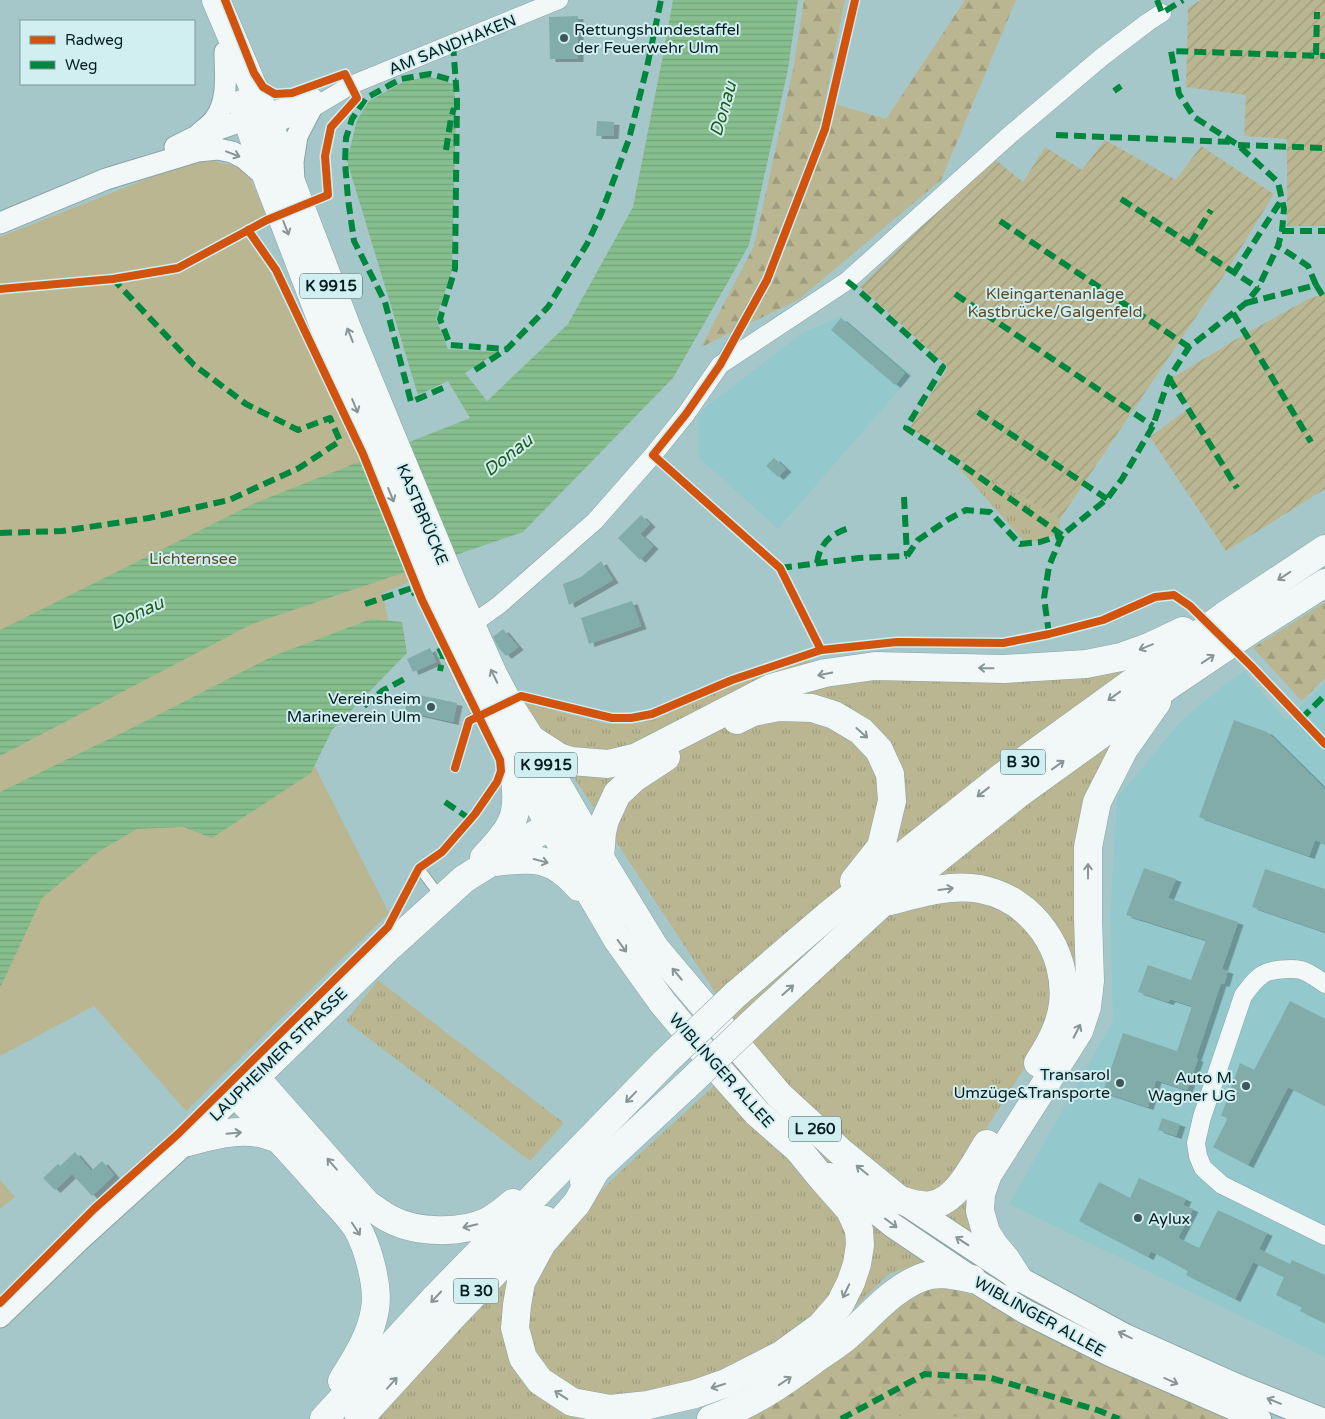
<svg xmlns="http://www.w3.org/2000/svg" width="1325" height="1419" font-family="'Varela Round',sans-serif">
<defs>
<pattern id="grass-tufts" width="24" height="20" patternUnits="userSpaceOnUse" patternTransform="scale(1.25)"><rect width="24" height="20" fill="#bab692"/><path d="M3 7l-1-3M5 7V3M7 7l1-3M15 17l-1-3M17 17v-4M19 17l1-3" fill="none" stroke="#9e9c7d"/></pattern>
<pattern id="forest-firs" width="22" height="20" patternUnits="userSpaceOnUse" patternTransform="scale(1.25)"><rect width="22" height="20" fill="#bab692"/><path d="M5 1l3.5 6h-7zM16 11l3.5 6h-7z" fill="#9e9c7d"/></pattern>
<pattern id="garden-furrows" width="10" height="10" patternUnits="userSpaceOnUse" patternTransform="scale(1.25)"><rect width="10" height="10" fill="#bab692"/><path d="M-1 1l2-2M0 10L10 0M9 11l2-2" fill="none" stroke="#9e9c7d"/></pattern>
<pattern id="water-rules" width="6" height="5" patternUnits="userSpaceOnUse" patternTransform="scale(1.25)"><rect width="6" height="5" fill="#87be8e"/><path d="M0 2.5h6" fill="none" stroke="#73a37a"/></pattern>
<filter id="shadow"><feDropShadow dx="5.5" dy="3" stdDeviation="0" flood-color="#0004"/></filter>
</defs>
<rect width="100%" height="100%" fill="#a6c7c9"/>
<g fill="#93c9cd">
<polygon points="841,316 912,375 778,529 699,458 699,418 702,410 801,334"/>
<polygon points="1244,671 1286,720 1325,683 1325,1357 1009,1204 1113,1021 1110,914 1117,798 1181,721 1219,689"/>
</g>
<g fill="url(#grass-tufts)">
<polygon points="963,462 1060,519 1059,534 1036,541 1022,539 959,468"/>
<polygon points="1132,659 1081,978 974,1148 970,1233 930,1260 889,1274 844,1318 754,1383 605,1419 376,1419 504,1278 555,1237 621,1171 753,1050 525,703 607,724 631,724 652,720 732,680 808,660 838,681"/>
<polygon points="378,980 564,1123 530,1161 346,1021"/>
</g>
<g fill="url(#forest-firs)">
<polygon points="804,0 845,0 825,101 886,119 965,0 1016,0 941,180 798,300 701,347 754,246 793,70"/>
<polygon points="1325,602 1325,678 1302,701 1253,648"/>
<polygon points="939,1286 964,1291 1109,1364 1236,1419 965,1419 959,1417 879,1419 727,1419 894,1302"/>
</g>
<g fill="#bab692">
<polygon points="200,158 245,168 267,215 246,225 346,423 412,581 383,593 396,663 308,753 389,913 186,1111 94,1006 0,1056 0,237"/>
<polygon points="0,1180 15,1197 0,1209"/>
<polygon points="921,1413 959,1417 965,1419 879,1419"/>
</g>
<g fill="url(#garden-furrows)">
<polygon points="1201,0 1325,0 1325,226 1287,226 1287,139 1244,136 1246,95 1186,87 1188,8"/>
<polygon points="1105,140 1176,180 1201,146 1274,194 1228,269 1060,519 963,462 910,428 948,367 860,287 992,157 1023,182 1045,147 1082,170"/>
<polygon points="1322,295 1325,295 1325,489 1226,551 1150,437 1190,407 1172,378 1245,334 1310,298"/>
</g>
<g fill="url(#water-rules)">
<polygon points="673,0 798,0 788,69 749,245 673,378 523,532 252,624 0,756 0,630 253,504 470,418 448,381 418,395 347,161 357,120 369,101 405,81 430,77 454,84 456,114 452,270 436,319 448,349 498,352 465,373 487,401 568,324 633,207 663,55"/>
<polygon points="371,619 402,622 407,653 332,730 311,773 212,838 183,827 137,829 98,852 42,898 0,988 0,792 146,721 273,656"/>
</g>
<g fill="#82aca9" filter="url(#shadow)">
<polygon points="578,16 578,59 550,59 549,17"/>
<polygon points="597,121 614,122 613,136 596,136"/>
<polygon points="841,318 905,373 895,385 831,330"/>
<polygon points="774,458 786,469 778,477 766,466"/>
<polygon points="641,515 650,524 640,534 653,546 640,560 618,538"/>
<polygon points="601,561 613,580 569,605 563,584 581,577"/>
<polygon points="632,601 641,626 589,644 581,618"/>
<polygon points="503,629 518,647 506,656 498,647 493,637"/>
<polygon points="430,648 436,662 413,672 407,659"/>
<polygon points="409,693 457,703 453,722 405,711"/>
<polygon points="1234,720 1267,732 1325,789 1325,844 1315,840 1309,856 1199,817"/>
<polygon points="1144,868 1176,879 1168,898 1238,922 1222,969 1228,971 1224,984 1221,983 1196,1058 1198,1059 1187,1090 1156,1080 1148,1107 1103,1092 1123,1033 1177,1051 1192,1006 1170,999 1168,1002 1138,992 1148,965 1191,980 1206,940 1126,915"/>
<polygon points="1265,869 1325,889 1325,932 1252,907"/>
<polygon points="1290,1001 1325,1019 1325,1106 1288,1087 1248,1165 1213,1147 1228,1118 1221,1116 1240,1063 1254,1070"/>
<polygon points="1162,1118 1180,1124 1176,1136 1158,1130"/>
<polygon points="75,1152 91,1171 102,1161 114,1175 92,1196 72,1174 55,1190 43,1178 58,1164 60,1166"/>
<polygon points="1139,1178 1186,1199 1183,1205 1193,1209 1178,1238 1199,1248 1218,1210 1267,1233 1259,1249 1290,1264 1292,1260 1325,1275 1325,1323 1300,1311 1302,1307 1276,1295 1284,1277 1253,1262 1235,1299 1186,1275 1188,1271 1151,1251 1148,1257 1079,1221 1099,1182 1130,1198"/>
</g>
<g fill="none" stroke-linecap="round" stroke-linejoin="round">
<defs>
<g id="service">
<polyline points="723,358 767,280 825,129 855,0"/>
<polyline points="455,768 469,721 473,718"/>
<polyline points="419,868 440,896"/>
</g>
<g id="minor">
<polyline points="264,113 314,98"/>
<polyline points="260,130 311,109 351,85 559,0"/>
<polyline points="463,628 478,620 499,605 595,521 653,455 686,414 720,365 847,281 1012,133 1102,57 1148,22 1162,13"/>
<path d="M1325,984C1318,979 1309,972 1301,970C1292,968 1269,969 1262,975C1254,980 1249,988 1243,996L1202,1117L1196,1143L1198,1156L1203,1168L1222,1185L1325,1236"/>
</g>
<g id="tertiary">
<path d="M198,135C203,130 211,125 215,119C229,100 225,74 225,52"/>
<polyline points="175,147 193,138 261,114"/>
<polyline points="294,182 293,162 297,136 311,109"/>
<polyline points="0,223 106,179 198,151 218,149 232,152 244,158 260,172 267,181"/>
<polyline points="0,1317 81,1239 188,1142 237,1095"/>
</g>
<g id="secondary">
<polyline points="830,1175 892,1225 972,1279 1026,1312 1110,1354 1259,1419"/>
<polyline points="902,1201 1018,1278 1125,1336 1239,1387 1319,1419"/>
</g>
<g id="primary">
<polyline points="216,0 270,127 347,328 393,440 454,587 493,674 510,706 531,739 600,858 655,948 779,1095 841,1152 900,1200"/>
<polyline points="242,104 269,183 338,363 448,634 472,685 513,761 617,939 662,1002 717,1068 757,1113 798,1149"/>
<path d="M484,858C515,824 520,817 514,770"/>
<path d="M497,862C534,857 553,857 579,887"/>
<polyline points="239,1093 390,946 464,879 565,816"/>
</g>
<g id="trunk">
<polyline points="737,720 753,712 779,707 812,708 834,715 861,731 879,750 890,774 892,801 881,847 854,881"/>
<polyline points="531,739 559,757 571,761 608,764 637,757 771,688 825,673 875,666 1004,669 1086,664 1121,657 1149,647 1183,631"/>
<polyline points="600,858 602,832 605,820 617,794 634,778 666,757"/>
<path d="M890,901C920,893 950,884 980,889C1033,899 1069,952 1063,1004C1060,1027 1050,1044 1038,1063"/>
<polyline points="735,995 827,916 1003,776 1224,616 1325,549"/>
<polyline points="752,1023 882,903 1017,795 1168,686 1254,628 1325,583"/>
<path d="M255,1077L367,1204C375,1209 382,1215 390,1219C416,1233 461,1234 488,1221C496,1217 506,1209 513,1203"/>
<path d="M237,1095C268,1127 298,1159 327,1193C337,1204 349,1216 357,1228C368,1247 379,1287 375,1309C371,1336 356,1358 342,1381"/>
<path d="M188,1142C210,1136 235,1129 258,1133C265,1134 273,1137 280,1140"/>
<polyline points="597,1168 577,1203 542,1243 521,1282 517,1305 515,1328 523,1358 540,1381 572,1402 610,1409 648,1405 695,1394 726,1383 781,1355 821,1326 840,1304 851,1282 857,1264 860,1245 859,1230 850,1210 820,1176 798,1149"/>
<polyline points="584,1181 686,1086"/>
<path d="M900,1200C910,1203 921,1207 931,1205C957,1202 974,1164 987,1144"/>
<polyline points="1018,1278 1005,1258 994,1245 986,1232 980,1211 981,1194 988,1174 1079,1031 1087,1007 1090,981 1088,918 1088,847 1097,802 1124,749 1157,702"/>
<polyline points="324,1419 435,1298 665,1062"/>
<polyline points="359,1419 452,1317 545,1220"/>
<path d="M711,1419C749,1406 782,1384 814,1360C824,1353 835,1346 845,1338C870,1317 892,1288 923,1277C939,1271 956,1276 972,1279"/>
</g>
</defs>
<use href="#service" stroke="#89a3a5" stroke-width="11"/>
<use href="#minor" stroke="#89a3a5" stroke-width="19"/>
<use href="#tertiary" stroke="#89a3a5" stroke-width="23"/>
<use href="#secondary" stroke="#89a3a5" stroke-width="26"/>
<use href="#primary" stroke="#89a3a5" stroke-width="29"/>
<use href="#trunk" stroke="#89a3a5" stroke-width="29"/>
<use href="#service" stroke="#f2f7f7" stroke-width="9"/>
<use href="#minor" stroke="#f2f7f7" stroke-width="18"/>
<use href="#tertiary" stroke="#f2f7f7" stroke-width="21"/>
<use href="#secondary" stroke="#f2f7f7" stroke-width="24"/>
<use href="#primary" stroke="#f2f7f7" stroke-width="28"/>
<use href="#trunk" stroke="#f2f7f7" stroke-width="28"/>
<defs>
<g id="trunk-bridge">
<polyline points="665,1062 735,995"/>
<polyline points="686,1086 752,1023"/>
</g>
</defs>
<use href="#trunk-bridge" stroke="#89a3a5" stroke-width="29" stroke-linecap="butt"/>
<use href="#trunk-bridge" stroke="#f2f7f7" stroke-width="28"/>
<g stroke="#00873e" stroke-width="6" stroke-dasharray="12 6" stroke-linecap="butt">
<polyline points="1157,0 1162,13 1183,0"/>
<polyline points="453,44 457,98 455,269 440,319 450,345 507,349"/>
<polyline points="1316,55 1317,12"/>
<polyline points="1114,91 1121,86"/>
<polyline points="1056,135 1233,142"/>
<polyline points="1238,145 1325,148"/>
<polyline points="446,150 451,118 454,108"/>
<polyline points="1121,199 1258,288"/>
<polyline points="1000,221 1189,347"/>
<polyline points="1282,231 1325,231"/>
<polyline points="1190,244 1211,210"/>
<polyline points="1234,273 1282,199"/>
<polyline points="847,281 857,289 943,367 906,428 962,465 1062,535"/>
<polyline points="1316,285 1325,299"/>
<polyline points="955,294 1153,426"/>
<polyline points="1246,303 1316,285 1308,266 1278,246"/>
<polyline points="1233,313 1311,442"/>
<polyline points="475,370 507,349 548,307 587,244 601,214 629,139 647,67 661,0"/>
<polyline points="1169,378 1237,488"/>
<polyline points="443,388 411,402 385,302 354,241 348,199 345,162 346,138 352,119 366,98 401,79 430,74 456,81"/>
<polyline points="978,412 1107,499"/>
<polyline points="904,497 907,556"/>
<polyline points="0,533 62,531 149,518 229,500 299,468 340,441 330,418 298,430 246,404 194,365 113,279"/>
<polyline points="907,556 918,540 949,519 966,510 990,512 1020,544 1040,542 1062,535"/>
<path d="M817,563C820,541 833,533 852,527"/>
<polyline points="780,568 859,558 907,556"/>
<polyline points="365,604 412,588 415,595"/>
<polyline points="1049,634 1044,598 1049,566 1062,535 1107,499 1122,479 1153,426 1169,378 1189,347 1246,303 1258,288 1278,246 1282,231 1284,209 1278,182 1238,145 1194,117 1179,94 1171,51 1325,56"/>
<polyline points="439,648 443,656 440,671"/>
<polyline points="364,706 382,691 408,677"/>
<polyline points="1301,719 1325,695"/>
<polyline points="445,802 470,819"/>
<polyline points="841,1419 925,1374 991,1378 1100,1411 1119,1419"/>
</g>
<defs>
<g id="cycleway">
<polyline points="0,289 113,279 178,268 267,220 328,195 325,156 331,127 357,98 345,74 292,93 275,94 263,87 254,73 225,0"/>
<polyline points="821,650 780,568 653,455 686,414 720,365 767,280 825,129 855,0"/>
<polyline points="455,768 469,721 521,696 612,718 631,718 652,714 732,680 821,650 897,642 1003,643 1049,634 1103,620 1155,597 1174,595 1190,606 1251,666 1325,744"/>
<polyline points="0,1303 94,1209 178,1134 388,927 419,868 442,852 475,814 497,782 501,771 500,760 422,600 363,454 276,270 248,230"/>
</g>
</defs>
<use href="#cycleway" stroke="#d1eef1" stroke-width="11"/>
<use href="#cycleway" stroke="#d1530e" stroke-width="8"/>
</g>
<defs><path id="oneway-shaft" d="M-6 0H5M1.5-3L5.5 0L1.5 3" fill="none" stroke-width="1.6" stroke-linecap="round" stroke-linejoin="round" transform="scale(1.25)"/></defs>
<g stroke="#879596">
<use href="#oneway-shaft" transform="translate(233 154) rotate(21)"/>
<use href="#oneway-shaft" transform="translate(286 228) rotate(69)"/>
<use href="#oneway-shaft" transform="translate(350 335) rotate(-112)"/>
<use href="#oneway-shaft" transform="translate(355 406) rotate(68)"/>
<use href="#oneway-shaft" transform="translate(391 495) rotate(68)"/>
<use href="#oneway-shaft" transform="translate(1284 576) rotate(147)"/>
<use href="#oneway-shaft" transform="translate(1146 647) rotate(158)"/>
<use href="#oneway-shaft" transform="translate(1208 659) rotate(-34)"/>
<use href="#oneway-shaft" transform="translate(986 668) rotate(-179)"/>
<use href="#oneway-shaft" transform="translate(825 674) rotate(168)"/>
<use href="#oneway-shaft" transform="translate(494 676) rotate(-116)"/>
<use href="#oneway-shaft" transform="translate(1114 696) rotate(144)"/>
<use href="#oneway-shaft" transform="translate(862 733) rotate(42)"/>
<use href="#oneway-shaft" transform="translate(1058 765) rotate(-36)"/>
<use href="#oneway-shaft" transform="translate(983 792) rotate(142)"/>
<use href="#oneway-shaft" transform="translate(541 861) rotate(15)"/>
<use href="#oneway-shaft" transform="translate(1088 871) rotate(-90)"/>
<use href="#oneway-shaft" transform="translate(946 889) rotate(-7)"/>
<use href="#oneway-shaft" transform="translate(622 946) rotate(54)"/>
<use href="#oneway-shaft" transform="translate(677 974) rotate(-130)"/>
<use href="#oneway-shaft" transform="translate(788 990) rotate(-42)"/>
<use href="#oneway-shaft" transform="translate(1077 1031) rotate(-63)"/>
<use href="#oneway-shaft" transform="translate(631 1097) rotate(134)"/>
<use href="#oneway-shaft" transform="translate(234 1133) rotate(-5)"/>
<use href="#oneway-shaft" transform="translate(332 1164) rotate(-131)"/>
<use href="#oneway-shaft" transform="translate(862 1170) rotate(-141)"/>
<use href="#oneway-shaft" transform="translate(891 1223) rotate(37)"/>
<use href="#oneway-shaft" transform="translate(470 1226) rotate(166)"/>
<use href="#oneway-shaft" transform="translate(356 1229) rotate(57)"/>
<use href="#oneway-shaft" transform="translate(962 1241) rotate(-147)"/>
<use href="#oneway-shaft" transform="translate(846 1291) rotate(116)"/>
<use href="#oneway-shaft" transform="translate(436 1297) rotate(133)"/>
<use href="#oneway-shaft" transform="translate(1125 1335) rotate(-154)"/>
<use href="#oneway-shaft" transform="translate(785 1381) rotate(-34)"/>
<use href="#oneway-shaft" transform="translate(1171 1381) rotate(24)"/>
<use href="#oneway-shaft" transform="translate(392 1383) rotate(-48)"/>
<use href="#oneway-shaft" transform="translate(718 1386) rotate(162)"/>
<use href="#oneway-shaft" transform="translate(561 1395) rotate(-147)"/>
<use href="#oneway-shaft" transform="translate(1274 1401) rotate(-158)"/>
</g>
<g fill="#3d585a" stroke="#d1eef1" stroke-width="2">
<circle cx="564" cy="38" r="5"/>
<circle cx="431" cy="707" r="5"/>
<circle cx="1120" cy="1083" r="5"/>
<circle cx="1246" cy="1086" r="5"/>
<circle cx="1138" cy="1218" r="5"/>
</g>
<g text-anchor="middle" stroke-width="4" stroke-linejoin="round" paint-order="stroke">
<g fill="#d1eef1" stroke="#425c5e" stroke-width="1">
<rect x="300" y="273.5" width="62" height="25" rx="4"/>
<rect x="1000.5" y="749.5" width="45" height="25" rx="4"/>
<rect x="515" y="752.5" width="62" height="25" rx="4"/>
<rect x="789" y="1116.5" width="52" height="25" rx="4"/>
<rect x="453.5" y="1278.5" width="45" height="25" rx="4"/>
</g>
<g font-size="15" font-weight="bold" fill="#041d1f">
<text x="331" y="291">K 9915</text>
<text x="1023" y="767">B 30</text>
<text x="546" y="770">K 9915</text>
<text x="815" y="1134">L 260</text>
<text x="476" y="1296">B 30</text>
</g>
<g font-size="16" fill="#041d1f" stroke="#d1eef1" text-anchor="end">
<text x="574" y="35" text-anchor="start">Rettungshundestaffel<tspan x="574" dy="18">der Feuerwehr Ulm</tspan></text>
<text x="421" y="704">Vereinsheim<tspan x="421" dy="18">Marineverein Ulm</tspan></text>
<text x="1110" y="1080">Transarol<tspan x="1110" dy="18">Umzüge&amp;Transporte</tspan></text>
<text x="1236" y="1083">Auto M.<tspan x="1236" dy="18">Wagner UG</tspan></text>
<text x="1148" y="1224" text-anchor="start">Aylux</text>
</g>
<g font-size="16" fill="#041d1f" stroke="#d1eef1">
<text transform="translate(452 44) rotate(-22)" y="6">AM SANDHAKEN</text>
<text transform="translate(423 514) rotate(67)" y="6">KASTBRÜCKE</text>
<text transform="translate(278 1054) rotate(-44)" y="6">LAUPHEIMER STRASSE</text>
<text transform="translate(722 1070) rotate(48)" y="6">WIBLINGER ALLEE</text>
<text transform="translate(1040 1316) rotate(29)" y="6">WIBLINGER ALLEE</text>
</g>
<g font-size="16" fill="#5e4b26" stroke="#d1eef1">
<text x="1055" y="299">Kleingartenanlage<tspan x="1055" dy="18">Kastbrücke/Galgenfeld</tspan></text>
<text x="193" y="564">Lichternsee</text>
</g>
<g font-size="18" font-style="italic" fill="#1e5d19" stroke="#d1eef1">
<text transform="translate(723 109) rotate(-74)" y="6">Donau</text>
<text transform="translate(508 455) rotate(-38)" y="6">Donau</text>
<text transform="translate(137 613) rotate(-24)" y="6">Donau</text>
</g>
</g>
<rect x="20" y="20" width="175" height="65" fill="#d1eef1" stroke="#7f9a9d"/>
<rect x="30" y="36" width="25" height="8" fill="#d1530e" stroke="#7f9a9d"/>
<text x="65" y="45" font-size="15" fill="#041d1f">Radweg</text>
<rect x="30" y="61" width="25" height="8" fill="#00873e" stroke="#7f9a9d"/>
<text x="65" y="70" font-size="15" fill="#041d1f">Weg</text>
</svg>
